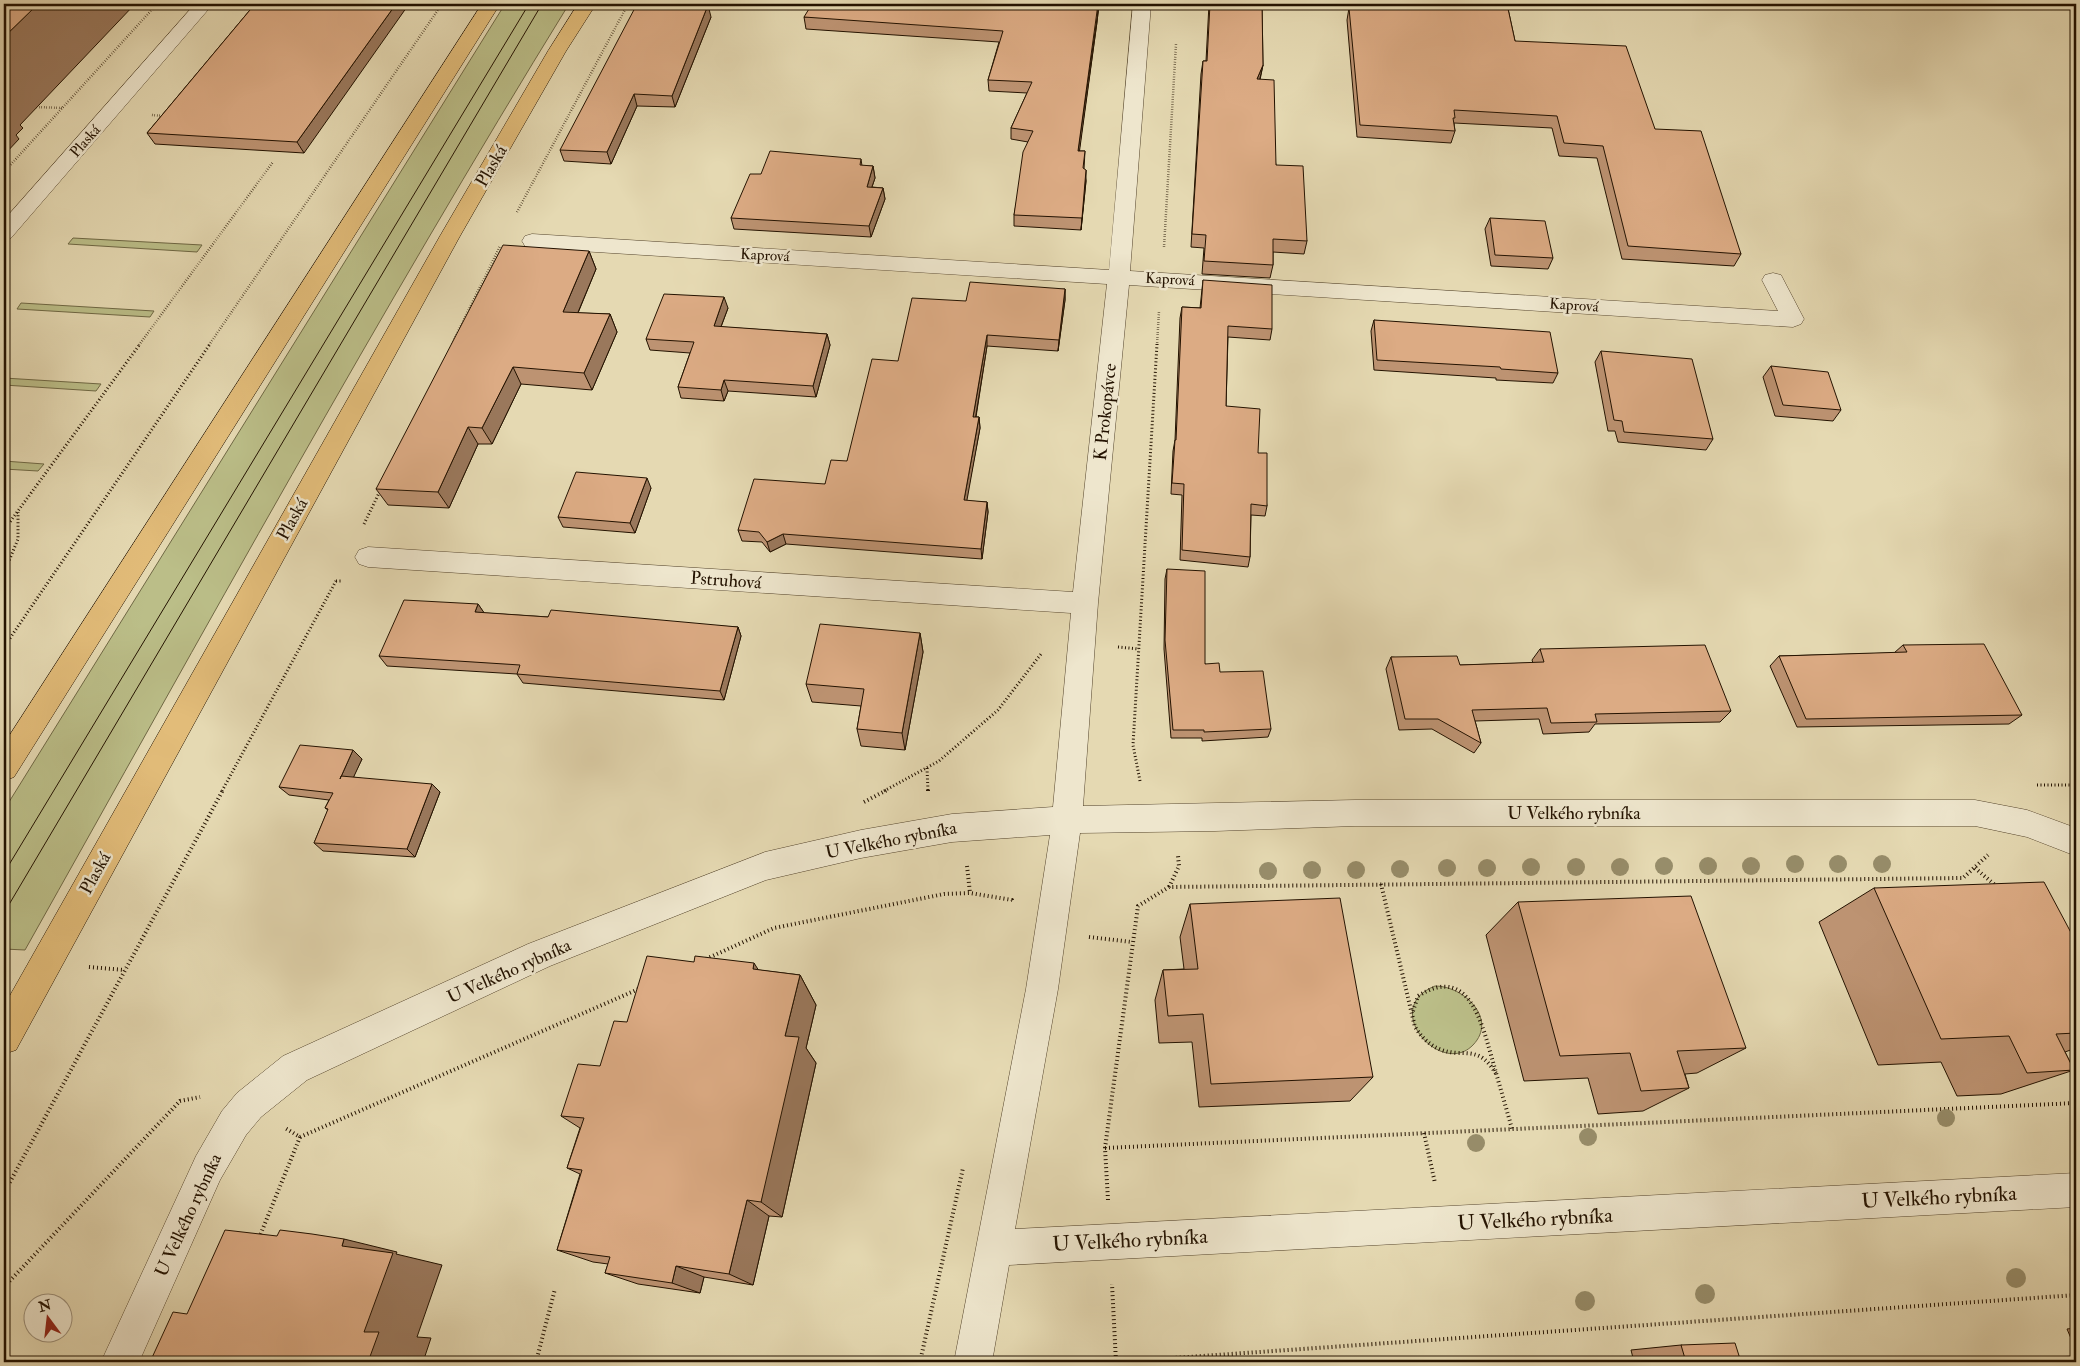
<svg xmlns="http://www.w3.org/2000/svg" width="2080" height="1366" font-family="'IM FELL Double Pica',serif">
<rect width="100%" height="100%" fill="#e5d9b2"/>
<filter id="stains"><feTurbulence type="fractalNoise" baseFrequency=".004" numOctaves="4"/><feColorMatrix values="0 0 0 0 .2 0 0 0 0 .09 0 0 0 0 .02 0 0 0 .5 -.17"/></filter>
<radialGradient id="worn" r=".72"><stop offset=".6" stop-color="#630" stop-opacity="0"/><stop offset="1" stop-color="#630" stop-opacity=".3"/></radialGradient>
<g fill="#bbbe88" stroke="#6f6844">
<path d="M505,4H569C378,314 203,633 25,950L4,949V810Z"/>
<polygon points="73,238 202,245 197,252 68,244"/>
<polygon points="21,303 154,311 150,317 17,309"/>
<polygon points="4,378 101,384 96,391 4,385"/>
<polygon points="4,461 44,464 38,471 4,469"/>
<path d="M1435,986C1464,986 1498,1019 1473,1045C1441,1078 1379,1008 1435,986Z"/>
</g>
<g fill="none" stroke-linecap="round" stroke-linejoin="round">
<defs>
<g id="minor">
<polygon points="195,4 213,4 11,238 4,240 4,220"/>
<polygon points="1133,4 1151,4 1130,271 1778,311 1762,280 1765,275 1773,273 1781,275 1804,319 1801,324 1793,327 1129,285 1098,603 1083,806 1355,800 1975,800 2027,810 2076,828 2076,856 2027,837 1975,826 1355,826 1215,831 1080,833 1058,989 1015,1229 2076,1173 2076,1207 1009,1265 992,1362 954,1362 1026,989 1050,835 952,842 861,858 766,880 550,966 307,1080 261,1117 246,1135 220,1180 139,1362 101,1362 196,1156 222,1111 237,1093 283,1056 528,944 765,852 861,830 952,814 1053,807 1071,613 368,567 359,564 355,557 359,550 368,547 1073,592 1107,284 532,248 525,246 522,241 525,236 532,234 1109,270"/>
</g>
<g id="major">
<polygon points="482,4 500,4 14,777 4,781 4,744"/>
<polygon points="578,4 596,4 566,51 460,236 16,1050 4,1054 4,1006 440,236 548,51"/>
</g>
</defs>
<use href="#minor" stroke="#54442c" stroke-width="1"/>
<use href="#major" stroke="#231200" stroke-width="1"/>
<g stroke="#231200" stroke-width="2.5" stroke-dasharray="0.5 2" stroke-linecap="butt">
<polyline points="34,107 63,108"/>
<polyline points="152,115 165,116"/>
<polyline points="4,172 157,4"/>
<polyline points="517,212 628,4"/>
<polyline points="1164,247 1176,44"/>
<polyline points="452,344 500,246"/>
<polyline points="139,345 273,162"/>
<polyline points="209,345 442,4"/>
<polyline points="1157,345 1159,311"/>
</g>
<g stroke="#231200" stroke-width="3" stroke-dasharray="1 2.5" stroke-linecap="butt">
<polyline points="364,524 381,489"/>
<polyline points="4,530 140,344"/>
<polyline points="4,573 18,539 18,512"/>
<polyline points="336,581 343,581"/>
<polyline points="4,647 210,344"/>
<polyline points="1118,647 1139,649"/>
<polyline points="927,768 928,791"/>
<polyline points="1140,781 1133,745 1157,344"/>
<polyline points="2037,785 2076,785"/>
<polyline points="222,791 336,581"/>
<polyline points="884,791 939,761 998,710 1041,654"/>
</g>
<g stroke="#231200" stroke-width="4" stroke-dasharray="1 3" stroke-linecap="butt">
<polyline points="928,790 928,792"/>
<polyline points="864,802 887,790"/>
<polyline points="967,866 970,893"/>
<polyline points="1975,868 1995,885"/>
<path d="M1381,884L1415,1027C1425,1043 1438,1052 1458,1053C1466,1053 1474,1053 1481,1057C1488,1061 1493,1069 1497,1075"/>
<polyline points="1169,887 1179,866 1178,856"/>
<polyline points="1089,937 1132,942"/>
<polyline points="706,959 774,928 944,894 970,893 1012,900 1013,903"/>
<polyline points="89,967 125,970"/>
<path d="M1413,1011L1418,996C1470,963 1482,1025 1493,1062C1499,1084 1506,1107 1512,1129"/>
<polyline points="1424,1133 1435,1183"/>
<polyline points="300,1137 641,988"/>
<polyline points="1105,1148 2076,1103"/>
<polyline points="4,1193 223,790"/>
<polyline points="1108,1200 1105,1148 1138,906 1169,887 1963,878 1988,855"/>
<polyline points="259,1238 300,1137 285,1128"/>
<polyline points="4,1287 180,1101 200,1097"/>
<polyline points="536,1362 555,1289"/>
<polyline points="920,1362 963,1168"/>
<polyline points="1110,1362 1116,1362 1112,1284"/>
<polyline points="1116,1362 2076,1295"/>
</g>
<use href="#minor" fill="#eee6cd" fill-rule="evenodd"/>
<use href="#major" fill="#e2bc79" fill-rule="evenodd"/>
<g stroke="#231200" stroke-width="1">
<polyline points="4,873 529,4"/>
<polyline points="4,913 542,4"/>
</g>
</g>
<g fill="#978d6a">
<circle cx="1795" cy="864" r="9"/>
<circle cx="1838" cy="864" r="9"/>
<circle cx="1882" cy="864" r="9"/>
<circle cx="1664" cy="866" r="9"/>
<circle cx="1708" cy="866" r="9"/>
<circle cx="1751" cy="866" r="9"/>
<circle cx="1531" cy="867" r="9"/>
<circle cx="1576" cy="867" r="9"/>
<circle cx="1620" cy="867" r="9"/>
<circle cx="1447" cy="868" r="9"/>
<circle cx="1487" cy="868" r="9"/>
<circle cx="1400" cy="869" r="9"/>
<circle cx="1312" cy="870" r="9"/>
<circle cx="1356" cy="870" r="9"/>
<circle cx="1268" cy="871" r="9"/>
<circle cx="1946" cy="1118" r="9"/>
<circle cx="1588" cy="1137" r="9"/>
<circle cx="1476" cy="1143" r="9"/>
<circle cx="2016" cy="1278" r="10"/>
<circle cx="1705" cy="1294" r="10"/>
<circle cx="1585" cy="1301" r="10"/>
</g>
<g fill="#bd9372" stroke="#231200">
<polygon points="255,4 304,153 155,144 147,133"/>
<polygon points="1099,4 1097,22 1079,151 1085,151 1084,169 1086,181 1081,230 1014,226 1014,215 1028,142 1011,139 1011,128 1027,93 989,91 988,80 999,42 806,29 804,17"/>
<polygon points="1209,4 1262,4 1263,65 1260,80 1276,165 1307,241 1304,254 1273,252 1273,265 1270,278 1202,274 1204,248 1191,247 1201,74 1203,61 1206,61"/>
<polygon points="1429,4 1507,4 1515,41 1655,129 1741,254 1734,266 1622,259 1597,158 1559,156 1552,128 1454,123 1455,131 1451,143 1357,137 1347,20 1349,8 1368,9 1369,6 1429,9"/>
<polygon points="711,17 675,107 637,106 611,164 564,161 560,150"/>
<polygon points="861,159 862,166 873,166 875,178 872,187 883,188 885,199 871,237 734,229 731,218 761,174"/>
<polygon points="1490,218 1553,258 1548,269 1491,266 1485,229"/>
<polygon points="589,251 596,269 578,313 610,314 617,332 592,390 521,384 492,444 478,444 449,508 388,505 376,489"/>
<polygon points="1203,280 1272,329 1270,340 1228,337 1226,406 1258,453 1267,506 1265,516 1251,515 1250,557 1248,567 1180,560 1182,495 1171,494 1173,451 1175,440 1180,318 1182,307 1200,308"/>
<polygon points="1065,289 1065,300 1058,351 987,346 976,417 979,417 980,428 966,501 987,502 988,512 982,559 786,544 770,552 762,542 742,541 738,530 825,484 847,461 898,361 966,301"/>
<polygon points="728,308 721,327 827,334 830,345 816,397 728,391 724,401 681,398 678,387 690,353 650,350 646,339"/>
<polygon points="1374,320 1558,373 1553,383 1496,380 1496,378 1374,370 1371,331"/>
<polygon points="1601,351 1713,439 1706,450 1618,442 1615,431 1608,431 1595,362"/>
<polygon points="1771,366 1841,410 1833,421 1775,416 1763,377"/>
<polygon points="651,488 635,533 563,527 558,517"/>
<polygon points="1167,569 1205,664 1220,672 1271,729 1268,737 1202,741 1202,738 1171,738 1164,649 1165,579"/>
<polygon points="478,604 484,613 548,617 738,627 741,636 724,700 523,683 517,674 387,666 379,656"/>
<polygon points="920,633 923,652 905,750 861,746 857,729 861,706 812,702 806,684"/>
<polygon points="1903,645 2022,715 2009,724 1797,727 1770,666 1779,656 1894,653"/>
<polygon points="1540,649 1731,711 1720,722 1595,724 1589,732 1543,734 1539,719 1475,721 1481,743 1474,753 1432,729 1399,730 1386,669 1391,657 1460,665 1533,663 1532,660"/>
<polygon points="362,759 353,777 440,792 415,857 323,851 314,843 328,810 325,808 329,800 289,795 279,787"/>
<polygon points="1874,888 2076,942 2076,1048 2065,1052 2074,1070 2001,1094 1957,1096 1941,1062 1878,1065 1819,922"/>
<polygon points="1518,902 1746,1048 1697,1073 1685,1074 1689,1088 1643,1111 1598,1114 1588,1078 1524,1081 1486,935"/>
<polygon points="1190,904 1373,1077 1350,1101 1199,1107 1192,1042 1159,1043 1155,1000 1163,970 1184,969 1180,937"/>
<polygon points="758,970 800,975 816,1005 806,1048 816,1063 782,1217 769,1216 753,1285 704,1277 700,1293 638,1284 605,1273 608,1264 593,1262 557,1250 580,1174 567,1168 580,1128 561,1116 600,1066 627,1022"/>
<polygon points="2076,1328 2076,1350 2067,1329"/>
<polygon points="1681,1345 1741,1362 1634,1362 1631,1350"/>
<polygon points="2076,1356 2076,1362 2034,1362 2033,1358"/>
</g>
<g fill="#9a785c" stroke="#231200">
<polygon points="38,4 135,4 20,125 23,128 16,135 19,139 4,155 4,37"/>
<polygon points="396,4 409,4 304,153 297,142"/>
<polygon points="1099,4 1097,22 1078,162 1078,151"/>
<polygon points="708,5 711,17 675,107 672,96"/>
<polygon points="1263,65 1260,78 1255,93 1257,79"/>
<polygon points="634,94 637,106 611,164 607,152"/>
<polygon points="873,166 875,178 868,198 867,187"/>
<polygon points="1086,170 1086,181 1081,230"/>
<polygon points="883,188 885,199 871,237 869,226"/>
<polygon points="589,251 596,269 571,329 563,312"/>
<polygon points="1065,289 1065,300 1058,351 1059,340"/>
<polygon points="724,297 728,308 717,337 714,326"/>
<polygon points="610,314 617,332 592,390 584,373"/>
<polygon points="827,334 830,345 816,397 813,386"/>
<polygon points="987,335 987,346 974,427 973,417"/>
<polygon points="513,367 521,384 492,444 482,428"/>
<polygon points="724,380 728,391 724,401 721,390"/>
<polygon points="979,417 980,428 965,511 964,500"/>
<polygon points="468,427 478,444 449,508 438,492"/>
<polygon points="647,478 651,488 635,533 630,523"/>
<polygon points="987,502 988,512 982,559 981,549"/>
<polygon points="783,534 786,544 770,552 767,542"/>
<polygon points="478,604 485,614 475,612"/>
<polygon points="738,627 741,636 724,700 720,691"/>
<polygon points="920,633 923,652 905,750 902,733"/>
<polygon points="353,750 362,759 349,787 340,779"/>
<polygon points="432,784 440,792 415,857 407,849"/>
<polygon points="754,963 773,993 753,969"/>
<polygon points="800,975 816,1005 806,1048 816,1063 782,1217 761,1202 785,1036"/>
<polygon points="747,1200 769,1216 753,1285 729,1274"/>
<polygon points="344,1239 397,1252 396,1254 442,1265 417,1337 431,1338 423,1362 368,1362 364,1332 342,1246"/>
<polygon points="676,1266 704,1277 700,1293 672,1283"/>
</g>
<g fill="#dcab84" stroke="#231200">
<polygon points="4,4 38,4 4,37"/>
<polygon points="255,4 396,4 297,142 147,133"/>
<polygon points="637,4 680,4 708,5 672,96 634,94 607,152 560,150"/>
<polygon points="812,4 1098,4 1078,151 1085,151 1083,168 1086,170 1082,218 1014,215 1023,152 1033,131 1011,128 1032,82 988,80 1003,31 804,17"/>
<polygon points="1210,4 1262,4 1263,65 1257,79 1274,80 1276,165 1303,166 1307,241 1273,239 1273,265 1204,261 1206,235 1192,234 1203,61 1207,61"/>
<polygon points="1434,4 1507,4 1515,41 1626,46 1655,129 1701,131 1741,254 1628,246 1603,146 1564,143 1557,116 1454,110 1455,118 1453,118 1455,131 1360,125 1349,8 1369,9 1369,6 1435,9"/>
<polygon points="770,151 861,159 860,165 873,166 867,187 883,188 869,226 731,218 750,174 761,174"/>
<polygon points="1490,218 1545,221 1553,258 1495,255"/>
<polygon points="503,245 589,251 563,312 610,314 584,373 513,367 482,428 468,427 438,492 376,489"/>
<polygon points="1203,280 1272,285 1272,329 1228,326 1226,406 1260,409 1258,453 1267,453 1267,506 1251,504 1250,557 1182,550 1184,484 1172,483 1175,440 1176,440 1182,307 1201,308"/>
<polygon points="970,282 1065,289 1059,340 987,335 973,417 979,417 964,500 987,502 981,549 783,534 767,542 759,532 738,530 754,479 825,484 831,460 847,461 872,359 898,361 912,298 966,301"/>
<polygon points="664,294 724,297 714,326 827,334 813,386 724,380 721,390 678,387 694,342 646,339"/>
<polygon points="1374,320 1550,332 1558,373 1501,369 1500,367 1377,360"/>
<polygon points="1601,351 1692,359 1713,439 1624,432 1622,421 1614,420"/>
<polygon points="1771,366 1828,372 1841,410 1783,405"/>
<polygon points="576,472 647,478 630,523 558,517"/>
<polygon points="1167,569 1205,571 1205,664 1219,663 1220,672 1263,671 1271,729 1204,732 1204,730 1173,730 1165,640"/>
<polygon points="404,600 478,604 475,612 548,617 551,610 738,627 720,691 517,674 520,665 379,656"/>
<polygon points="820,624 920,633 902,733 857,729 864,689 806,684"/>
<polygon points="1984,644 2022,715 1806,719 1779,656 1907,652 1903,645"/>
<polygon points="1705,645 1731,711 1595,714 1597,722 1551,723 1547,708 1472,710 1481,743 1438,719 1405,719 1391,657 1457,656 1460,665 1544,662 1540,649"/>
<polygon points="300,745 353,750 340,779 341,776 432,784 407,849 314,843 328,809 325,808 333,793 279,787"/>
<polygon points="2044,882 2076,942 2076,1033 2056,1034 2074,1070 2027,1073 2009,1036 1941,1039 1874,888"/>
<polygon points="1691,896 1746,1048 1677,1051 1689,1088 1641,1091 1630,1053 1560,1056 1518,902"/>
<polygon points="1340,898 1373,1077 1211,1084 1203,1014 1168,1016 1163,970 1198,969 1190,904"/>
<polygon points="647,956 694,962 695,956 754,963 753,969 800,975 785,1036 799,1037 761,1202 747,1200 729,1274 676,1266 672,1283 605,1273 610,1257 557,1250 582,1170 567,1168 584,1118 561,1116 578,1064 600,1066 614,1021 627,1022"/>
<polygon points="225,1230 277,1236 280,1230 312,1234 344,1239 342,1246 393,1253 364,1332 379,1332 368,1362 150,1362 173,1312 187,1314"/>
<polygon points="1735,1343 1741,1362 1686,1362 1681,1345"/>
</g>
<g text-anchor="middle" stroke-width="5" stroke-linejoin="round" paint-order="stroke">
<g font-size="15" fill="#231200" stroke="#eee6cd">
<text transform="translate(85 141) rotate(-49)" y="5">Plaská</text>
<text transform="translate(765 255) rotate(3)" y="5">Kaprová</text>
<text transform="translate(1170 279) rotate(3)" y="5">Kaprová</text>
<text transform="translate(1574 305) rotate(4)" y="5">Kaprová</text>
</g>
<g font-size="18" fill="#231200" stroke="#eee6cd">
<text transform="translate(491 166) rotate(-60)" y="6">Plaská</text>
<text transform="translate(1105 412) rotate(-84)" y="6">K Prokopávce</text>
<text transform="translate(292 519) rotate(-61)" y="6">Plaská</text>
<text transform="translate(726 580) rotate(4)" y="6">Pstruhová</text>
<text x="1574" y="819">U Velkého rybníka</text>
<text transform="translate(891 840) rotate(-11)" y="6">U Velkého rybníka</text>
<text transform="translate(95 873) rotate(-61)" y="6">Plaská</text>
<text transform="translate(509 971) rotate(-24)" y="6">U Velkého rybníka</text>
<text transform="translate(188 1215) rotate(-65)" y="6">U Velkého rybníka</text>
</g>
<g font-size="21" fill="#231200" stroke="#eee6cd">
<text transform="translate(1939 1197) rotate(-3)" y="7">U Velkého rybníka</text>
<text transform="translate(1535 1219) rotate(-3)" y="7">U Velkého rybníka</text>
<text transform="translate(1130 1240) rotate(-3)" y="7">U Velkého rybníka</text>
</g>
</g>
<rect width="2080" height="1366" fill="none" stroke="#e5d9b2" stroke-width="20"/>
<rect x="5" y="5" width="2070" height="1356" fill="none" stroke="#231200" stroke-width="2.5"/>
<rect x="10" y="10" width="2060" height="1346" fill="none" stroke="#231200"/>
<g transform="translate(48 1318) rotate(345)"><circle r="24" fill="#eee6cd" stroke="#9d917b"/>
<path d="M0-4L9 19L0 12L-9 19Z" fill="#8f2418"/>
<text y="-8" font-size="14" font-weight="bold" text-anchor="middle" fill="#231200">N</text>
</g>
<rect width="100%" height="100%" filter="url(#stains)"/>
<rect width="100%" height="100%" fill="url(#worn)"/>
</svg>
